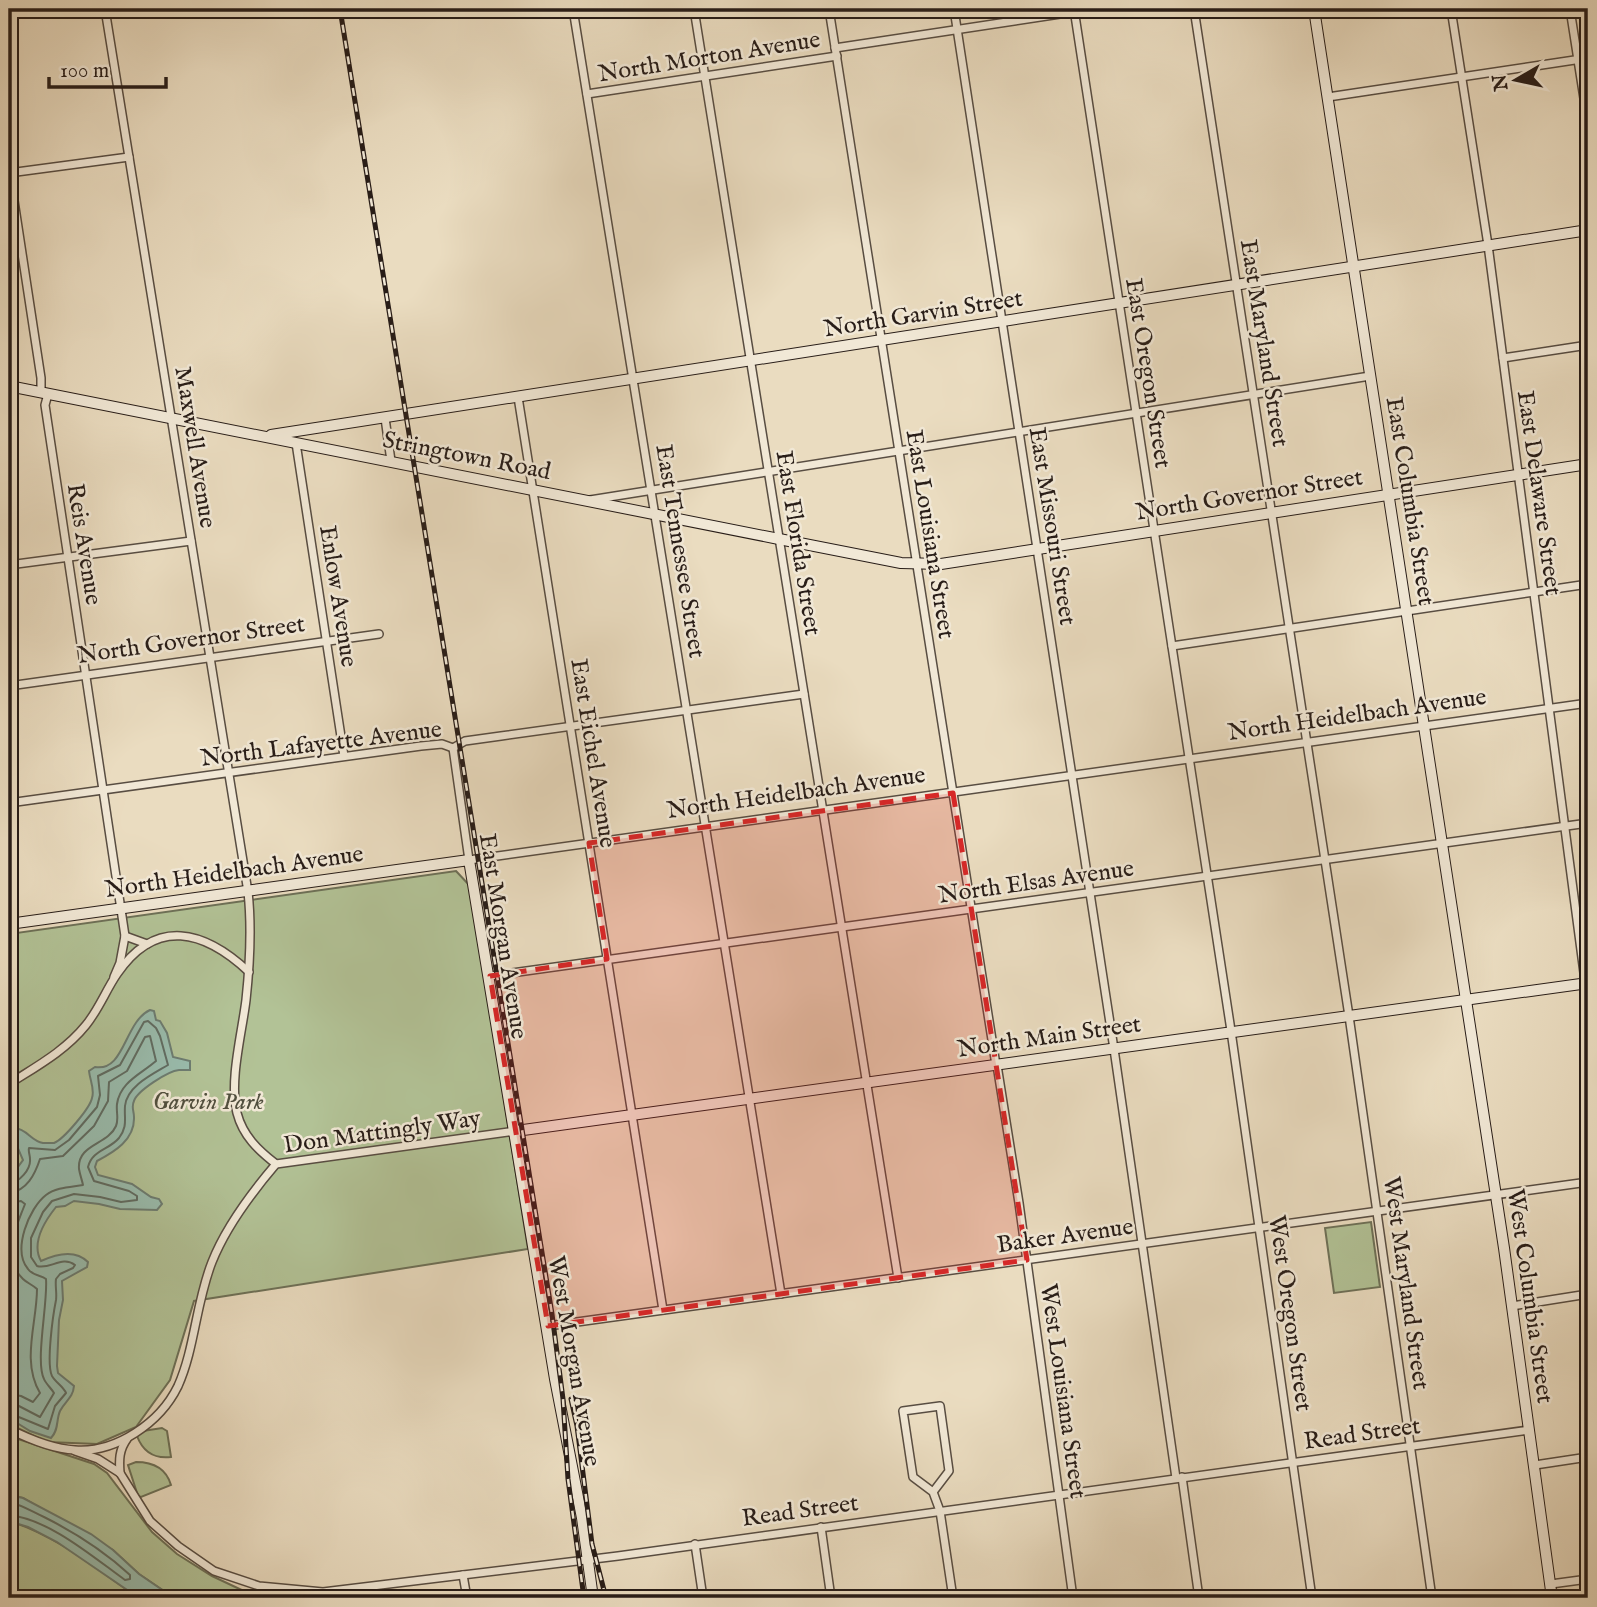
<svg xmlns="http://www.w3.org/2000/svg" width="1597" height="1607" font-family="'IM FELL English',serif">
<rect width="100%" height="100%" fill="#eadcc0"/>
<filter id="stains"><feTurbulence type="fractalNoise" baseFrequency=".00286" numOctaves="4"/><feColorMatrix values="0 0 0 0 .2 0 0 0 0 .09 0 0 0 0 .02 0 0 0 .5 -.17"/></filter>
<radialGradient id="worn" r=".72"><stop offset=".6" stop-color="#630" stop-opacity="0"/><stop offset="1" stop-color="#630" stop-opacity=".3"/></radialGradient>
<g fill="#b2c296" stroke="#6d7057" stroke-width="2">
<polygon points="456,871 470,886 528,1249 194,1301 170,1380 136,1427 97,1444 47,1442 9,1424 9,934"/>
<polygon points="1371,1222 1380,1287 1334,1293 1325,1228"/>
<path d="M162,1428L167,1431L171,1457C154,1459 143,1452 137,1436L143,1431Z"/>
<polygon points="9,1436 94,1464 107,1473 152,1532 177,1554 212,1576 248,1593 277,1595 278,1598 184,1598 175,1592 164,1591 139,1574 113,1550 23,1498 9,1495"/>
<path d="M136,1462C152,1462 166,1468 171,1485L141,1497L138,1496L128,1465Z"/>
<path d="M9,1521C59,1536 97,1570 139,1598H9Z"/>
</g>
<g fill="#99bcad" stroke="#6c7c71" stroke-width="2">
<path d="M150,1010L154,1011L156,1020L160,1021L167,1033L173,1057L190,1061V1070C186,1070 182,1070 179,1070C168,1071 137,1091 134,1101C131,1107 134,1111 134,1117C135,1140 114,1152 97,1161L95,1167L98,1175L132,1184L151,1197L159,1199L162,1204L157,1210L120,1209L99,1204L74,1201L65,1206L56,1207C44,1222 31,1243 41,1261C56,1254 75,1249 88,1262L87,1267L62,1281L63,1300L59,1320L57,1366L58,1373L74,1386C73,1398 65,1401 60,1411C56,1420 59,1430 51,1438L30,1431L9,1418V1179L23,1160L11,1132L15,1128C27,1129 31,1141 43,1143C44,1143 53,1143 54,1143C64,1139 90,1108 92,1098C95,1089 90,1081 89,1071L95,1067C125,1072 124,1022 150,1010Z"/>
<polygon points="9,1495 23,1498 91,1534 113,1550 139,1574 164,1591 175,1592 184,1598 139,1598 57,1542 28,1527 9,1521"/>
</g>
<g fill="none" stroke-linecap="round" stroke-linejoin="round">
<g stroke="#606c62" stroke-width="2">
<path d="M9,1184C19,1182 31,1170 30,1159C30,1155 28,1151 29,1148L55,1150L69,1140L97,1107L100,1095L98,1076L120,1065L144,1022L148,1021L156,1028L160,1036L168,1065C153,1074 127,1086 125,1106C124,1119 128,1126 119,1138C109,1150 92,1150 88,1167L94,1181L129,1191L137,1196V1200L121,1202L100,1197L74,1194L52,1201L43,1212L31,1238V1257L37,1266C50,1270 62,1255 75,1265L73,1268L60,1274L56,1279C55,1286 57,1293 56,1300C53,1315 46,1364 52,1376C56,1383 63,1386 66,1393L55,1406L48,1429L9,1413"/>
<path d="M9,1193C27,1191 35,1174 40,1159L63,1156L94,1126L108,1101L109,1082L127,1071L145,1037L150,1036L156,1061C141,1074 120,1082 117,1104C116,1112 119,1119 116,1126C108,1145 77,1144 79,1169C80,1175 82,1180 83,1185C72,1187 56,1187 46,1195C29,1208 12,1250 28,1269C33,1276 41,1275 46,1279C48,1303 35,1361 44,1379C46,1384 51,1388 54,1393L40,1417L17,1405L9,1404"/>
<path d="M9,1203L21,1201L25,1204C16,1228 0,1257 23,1279C27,1283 33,1285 37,1289C37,1323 21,1361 40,1393L33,1402L21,1396L9,1394"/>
<path d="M9,1502C22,1505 31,1511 44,1517C76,1533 103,1550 130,1575V1579L125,1580C93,1557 49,1519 9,1515"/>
</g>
<defs>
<g id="street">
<path d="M105,9L248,892C252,928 250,963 246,1000C242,1033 229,1081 237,1113C243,1136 258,1150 276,1164"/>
<polyline points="573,9 781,1294"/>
<polyline points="694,9 898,1278"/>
<polyline points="829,9 996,1065"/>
<polyline points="954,9 1114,1049 1176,1478"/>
<polyline points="1074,9 1230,1024 1312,1598"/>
<polyline points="1194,9 1349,1016 1432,1598"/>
<polyline points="1451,9 1488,245 1588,1003"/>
<polyline points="1570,9 1588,124"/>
<polyline points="835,48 1093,9"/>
<polyline points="587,94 837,56"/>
<polyline points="1328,97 1588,58"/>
<polyline points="9,168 41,378 41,390 35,391"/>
<polyline points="9,173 129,157"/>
<polyline points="1503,358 1588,345"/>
<polyline points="48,394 45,405 125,936 120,963 114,977"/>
<polyline points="518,397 663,1310"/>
<polyline points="385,418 391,461"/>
<polyline points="296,443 344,756"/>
<polyline points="590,500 1370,376"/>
<polyline points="9,565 191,541"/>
<polyline points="1172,646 1588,584"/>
<polyline points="9,686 379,634"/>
<path d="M453,748L469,860C842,805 1216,758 1588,703"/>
<polyline points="453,748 465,741 501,736 804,694"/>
<polyline points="9,803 421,746 442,744 453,748"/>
<polyline points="125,936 147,944"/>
<polyline points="490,976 1588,823"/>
<polyline points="997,1065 1019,1203 1073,1598"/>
<path d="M9,1084C37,1066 65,1051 86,1025C99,1009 106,990 117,974C156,917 204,930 249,972"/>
<polyline points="1512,1306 1588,1294"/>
<polyline points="548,1326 1588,1182"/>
<path d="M9,1429C29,1439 52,1449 75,1450C116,1453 160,1423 178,1386C195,1348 196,1302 212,1262C225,1229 253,1191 276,1164L516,1131"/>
<polyline points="75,1451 98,1459 120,1473 150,1521 178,1546 214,1571 259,1586 323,1592 618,1556 1529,1430"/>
<polyline points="1535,1465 1588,1457"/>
<path d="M120,1473C119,1460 119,1450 127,1439"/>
<polyline points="1182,1477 1199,1598"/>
<polyline points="933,1492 949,1471 940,1406 903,1411 913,1477 933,1492 940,1511 953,1598"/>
<polyline points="821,1527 831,1598"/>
<polyline points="695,1544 703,1598"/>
<polyline points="463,1575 467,1598"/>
<polyline points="1551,1584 1588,1579"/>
</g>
<g id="secondary">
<polyline points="1314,9 1504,1248 1552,1598"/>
<polyline points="9,386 779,539 901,563 941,564 1588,464"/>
<polyline points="271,435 1588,230"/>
<polyline points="9,924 469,860 555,1379 582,1518 593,1598"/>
<polyline points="516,1131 1588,983"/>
</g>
</defs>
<use href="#street" stroke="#584d42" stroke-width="10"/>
<use href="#secondary" stroke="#281d18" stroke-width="12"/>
<use href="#street" stroke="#f1e8d6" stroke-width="7"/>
<use href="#secondary" stroke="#f1e8d6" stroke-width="10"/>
<defs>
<g id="rail">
<polyline points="340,9 552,1314 563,1399 568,1479 584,1598"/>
<polyline points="571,1399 577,1426 592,1544 606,1598"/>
</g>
</defs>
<use href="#rail" stroke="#281d18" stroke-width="5"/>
<use href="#rail" stroke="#f1e8d6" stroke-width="2.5" stroke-dasharray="8" stroke-linecap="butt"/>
</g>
<path fill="#d62828" fill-opacity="0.2" stroke="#d62828" stroke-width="5" stroke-dasharray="14 9" stroke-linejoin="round" d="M953,793L1027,1260L548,1326L490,976L607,959L589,843Z"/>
<g text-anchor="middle" stroke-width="5" stroke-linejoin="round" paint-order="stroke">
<g font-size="24" fill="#281d18" stroke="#f1e8d6">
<text transform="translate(709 56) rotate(-9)" y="8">North Morton Avenue</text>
<text transform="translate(923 313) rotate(-9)" y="8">North Garvin Street</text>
<text transform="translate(1265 343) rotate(81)" y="8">East Maryland Street</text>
<text transform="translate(1149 373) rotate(81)" y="8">East Oregon Street</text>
<text transform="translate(196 447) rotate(81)" y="8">Maxwell Avenue</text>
<text transform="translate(467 455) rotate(11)" y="8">Stringtown Road</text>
<text transform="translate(1540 493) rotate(82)" y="8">East Delaware Street</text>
<text transform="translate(1249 494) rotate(-9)" y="8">North Governor Street</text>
<text transform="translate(1411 501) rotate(81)" y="8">East Columbia Street</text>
<text transform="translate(1053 526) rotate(81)" y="8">East Missouri Street</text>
<text transform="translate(931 534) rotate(81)" y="8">East Louisiana Street</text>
<text transform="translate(799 543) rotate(81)" y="8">East Florida Street</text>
<text transform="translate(85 544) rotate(81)" y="8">Reis Avenue</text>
<text transform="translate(681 551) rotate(81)" y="8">East Tennessee Street</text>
<text transform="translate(339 596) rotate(81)" y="8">Enlow Avenue</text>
<text transform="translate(191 639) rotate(-8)" y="8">North Governor Street</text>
<text transform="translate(1357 714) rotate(-8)" y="8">North Heidelbach Avenue</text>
<text transform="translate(321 743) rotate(-7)" y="8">North Lafayette Avenue</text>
<text transform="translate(594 753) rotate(81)" y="8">East Eichel Avenue</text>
<text transform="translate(796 792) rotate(-8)" y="8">North Heidelbach Avenue</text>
<text transform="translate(234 871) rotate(-8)" y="8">North Heidelbach Avenue</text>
<text transform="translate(1036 881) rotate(-8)" y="8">North Elsas Avenue</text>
<text transform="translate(504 936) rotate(81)" y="8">East Morgan Avenue</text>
<text transform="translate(1049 1036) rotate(-8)" y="8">North Main Street</text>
<text transform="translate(382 1131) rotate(-8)" y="8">Don Mattingly Way</text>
<text transform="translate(1065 1235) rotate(-8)" y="8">Baker Avenue</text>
<text transform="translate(1407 1283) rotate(82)" y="8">West Maryland Street</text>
<text transform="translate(1531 1296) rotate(82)" y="8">West Columbia Street</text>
<text transform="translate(1291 1313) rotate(82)" y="8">West Oregon Street</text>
<text transform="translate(575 1361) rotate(80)" y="8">West Morgan Avenue</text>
<text transform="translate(1064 1391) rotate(82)" y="8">West Louisiana Street</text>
<text transform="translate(1362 1433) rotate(-8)" y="8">Read Street</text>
<text transform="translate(800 1510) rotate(-8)" y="8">Read Street</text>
</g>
<g font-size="24" font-style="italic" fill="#514f3e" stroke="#f1e8d6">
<text x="208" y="1109">Garvin Park</text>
</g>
</g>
<rect width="1597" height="1607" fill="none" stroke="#eadcc0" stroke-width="35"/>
<rect x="10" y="10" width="1576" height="1586" fill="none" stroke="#281d18" stroke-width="3.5"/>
<rect x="18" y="18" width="1562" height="1572" fill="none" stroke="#281d18" stroke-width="2"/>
<g transform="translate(1516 80) rotate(261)" stroke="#f1e8d6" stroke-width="5" paint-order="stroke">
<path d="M0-5L12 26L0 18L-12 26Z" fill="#281d18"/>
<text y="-10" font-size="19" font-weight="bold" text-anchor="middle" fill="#281d18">N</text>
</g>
<path d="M49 77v10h117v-10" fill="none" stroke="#281d18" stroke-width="3.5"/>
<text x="60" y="77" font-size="21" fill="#281d18" stroke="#f1e8d6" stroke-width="5" paint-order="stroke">100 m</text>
<rect width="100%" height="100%" filter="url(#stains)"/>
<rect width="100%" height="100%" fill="url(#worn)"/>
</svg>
